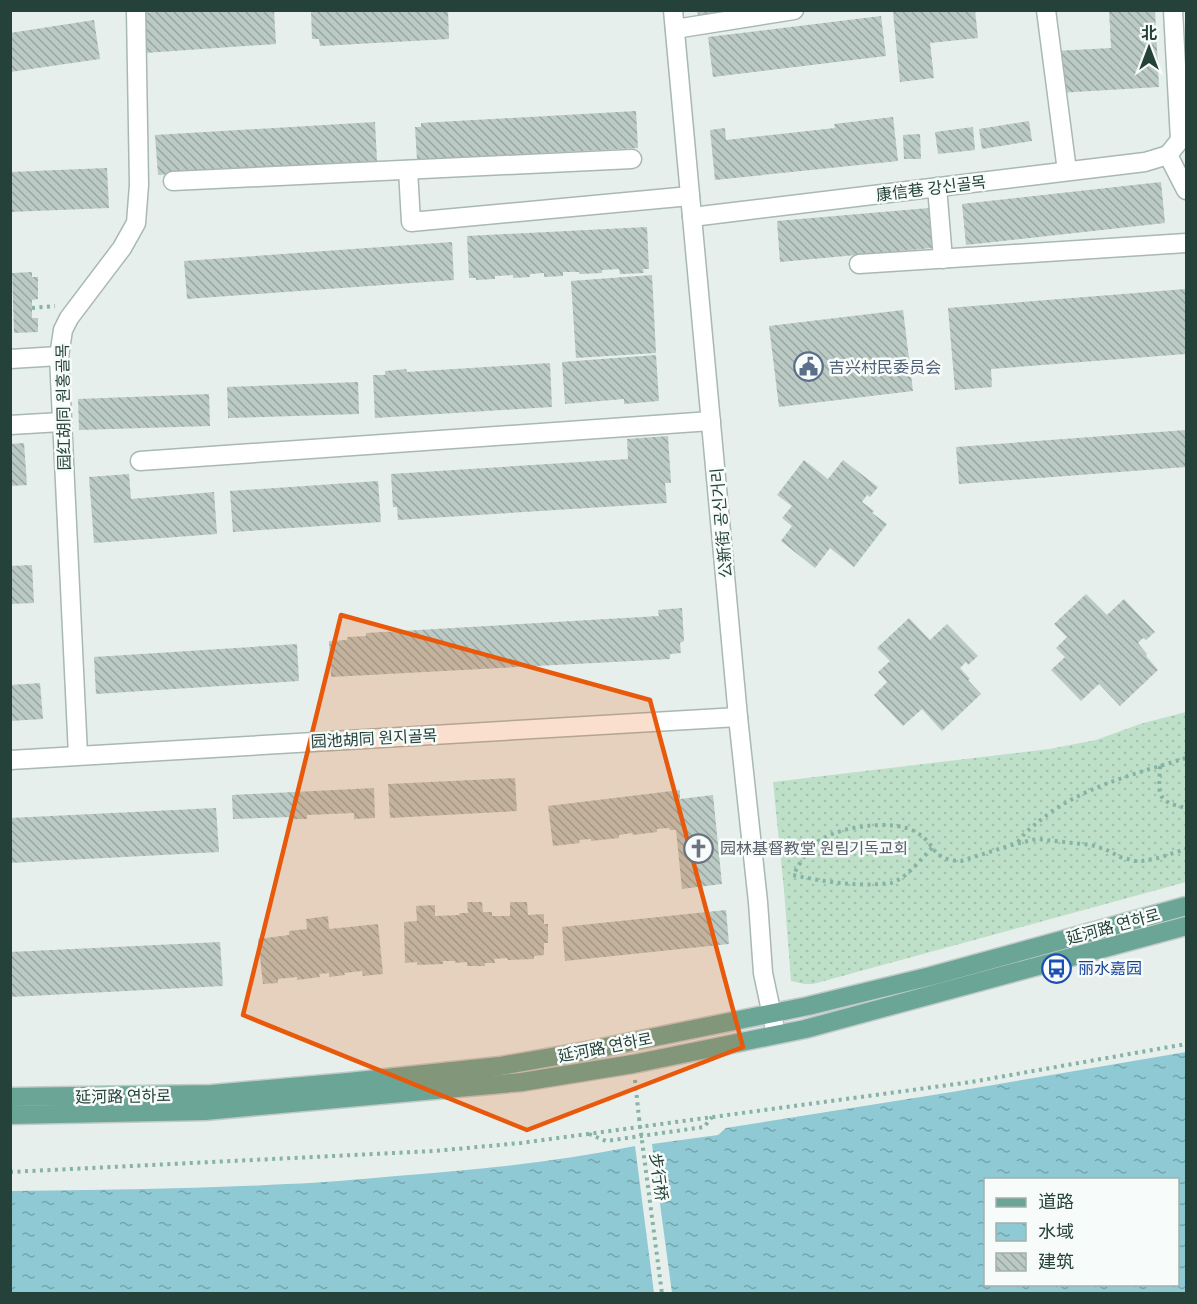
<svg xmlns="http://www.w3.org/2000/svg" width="1197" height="1304" font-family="'IBM Plex Sans','Noto Sans SC','Noto Sans KR',sans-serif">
<defs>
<pattern id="grass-dots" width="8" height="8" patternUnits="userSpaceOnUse" patternTransform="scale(1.5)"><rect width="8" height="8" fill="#bfe0c8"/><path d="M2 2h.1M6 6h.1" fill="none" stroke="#a4c1ad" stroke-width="1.8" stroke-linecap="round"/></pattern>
<pattern id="water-ripples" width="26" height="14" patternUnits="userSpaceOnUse" patternTransform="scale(1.5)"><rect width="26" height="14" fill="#8ec9d4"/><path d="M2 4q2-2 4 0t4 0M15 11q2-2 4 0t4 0" fill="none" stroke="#74a5ad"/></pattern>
<pattern id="building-back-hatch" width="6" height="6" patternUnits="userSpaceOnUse" patternTransform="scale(1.5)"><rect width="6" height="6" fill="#bbcac4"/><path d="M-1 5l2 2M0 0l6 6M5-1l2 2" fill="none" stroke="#98a6a0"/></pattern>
</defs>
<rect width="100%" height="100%" fill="#e6efeb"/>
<polygon fill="url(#grass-dots)" points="1186,712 1186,882 813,984 804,984 791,981 784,890 773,782 1049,749 1096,740 1140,724"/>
<g fill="url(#water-ripples)" fill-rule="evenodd">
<path d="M1186,1052V1293H672L652,1144L718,1135L726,1128L952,1092ZM986,1180H1178V1284H986Z"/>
<path d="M635,1146L654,1293H11V1191C103,1190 195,1189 287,1184C324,1183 360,1179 396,1176C476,1170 556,1162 635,1146Z"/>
</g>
<g fill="url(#building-back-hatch)">
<polygon points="172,10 274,10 276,44 145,53 142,13"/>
<polygon points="311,10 448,10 449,39 320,46 319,39 312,39"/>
<polygon points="697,10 721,10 721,12 698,15"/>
<polygon points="906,10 975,10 978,38 930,43 934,78 900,82 893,12"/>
<polygon points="1109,10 1155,10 1159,87 1058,93 1055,51 1111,48"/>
<polygon points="881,16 886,56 713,77 708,37"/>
<polygon points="94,20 100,59 10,72 10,33"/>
<polygon points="636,111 638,148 417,160 415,127 421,127 421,123"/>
<polygon points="893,117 898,161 715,180 710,130 725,128 726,140 835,128 834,124"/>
<polygon points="1029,121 1032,141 982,149 979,129"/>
<polygon points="375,122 377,161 158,175 155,135"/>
<polygon points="973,127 975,150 938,154 935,132"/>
<polygon points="920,134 921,159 904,159 903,135"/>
<polygon points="107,168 109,208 10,212 10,172"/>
<polygon points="1161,182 1165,223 966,245 962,204"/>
<polygon points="929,208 932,248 780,262 777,221"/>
<polygon points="647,227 649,269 643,269 644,273 620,274 619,269 602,270 602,273 580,274 579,272 563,272 563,276 544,277 544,273 530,274 530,277 513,278 513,275 495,276 495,279 476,280 476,278 469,278 467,236"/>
<polygon points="452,242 454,280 187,299 184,261"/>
<polygon points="32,272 32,277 38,277 38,299 32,300 32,318 38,318 38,332 14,333 12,273"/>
<polygon points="652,275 656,353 576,358 571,281"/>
<polygon points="1186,289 1186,354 991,369 992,387 955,390 948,308"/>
<polygon points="903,310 913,391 779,407 769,326"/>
<polygon points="656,355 659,401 624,404 624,399 565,404 562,362"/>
<polygon points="550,363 552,407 375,418 373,375 385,375 385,371 406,369 407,372"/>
<polygon points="358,382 359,414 228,418 227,387"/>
<polygon points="209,394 210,426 79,430 78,399"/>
<polygon points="1186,430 1186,467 959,484 956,447"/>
<polygon points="668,436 671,483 665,483 667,503 398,520 397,507 393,507 391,474 628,459 627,439"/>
<polygon points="24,443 27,485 10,486 10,444"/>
<polygon points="804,460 828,479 843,460 878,487 870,497 867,495 862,502 874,511 872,513 887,524 854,567 830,548 815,568 781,541 792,526 782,518 792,506 777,495"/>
<polygon points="129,474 131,499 214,492 217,534 94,543 89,477"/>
<polygon points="378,481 381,522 233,532 230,491"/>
<polygon points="32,565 34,603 10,604 10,566"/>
<polygon points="1086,594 1107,615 1124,599 1155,632 1146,640 1143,638 1138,643 1147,654 1146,656 1158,670 1120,706 1099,684 1081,701 1051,670 1065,657 1056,648 1067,637 1054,624"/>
<polygon points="682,608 684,641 680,643 681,653 670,654 670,659 331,677 329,641 347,640 347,637 366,636 366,633 659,616 658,610"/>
<polygon points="909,618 930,640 947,624 978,656 968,665 966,662 960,668 970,679 968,680 981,694 942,731 922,709 903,726 874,695 887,682 878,672 890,661 877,648"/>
<polygon points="297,644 299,681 96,694 94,657"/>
<polygon points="40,683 43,719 10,721 10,685"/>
<polygon points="515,778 517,811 390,818 388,784"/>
<polygon points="374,788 375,818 354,819 354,813 307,815 307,819 291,819 291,817 233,819 232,795"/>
<polygon points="680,790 680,799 713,795 722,884 682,889 676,830 670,830 669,828 657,829 657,832 633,835 632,833 619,835 619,838 591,841 591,839 579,840 580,843 553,846 548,806"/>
<polygon points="216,808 219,852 10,863 10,818"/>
<polygon points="467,902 482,902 483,912 492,912 492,916 510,916 510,902 527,902 528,915 544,914 544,924 548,924 548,943 544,943 544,955 534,956 534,959 508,960 507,958 494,959 495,963 485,963 485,966 467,966 467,962 455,963 455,961 443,961 443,964 417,965 417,962 405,963 404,922 417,921 416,906 435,905 435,916 459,915 460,913 468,913"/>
<polygon points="726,910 729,944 565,961 562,927"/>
<polygon points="328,916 329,929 378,924 383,974 363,976 362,971 344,973 345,975 329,977 329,973 319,974 320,977 297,980 297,977 278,979 278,983 263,984 258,939 289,935 289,931 307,929 306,919"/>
<polygon points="220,942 223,986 10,997 10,952"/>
</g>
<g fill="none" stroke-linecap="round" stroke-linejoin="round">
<defs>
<g id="minor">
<polyline points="673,10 738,717 758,902 763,973 776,1034"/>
<polyline points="1046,10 1067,171"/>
<polyline points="1173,10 1180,140 1168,155 1186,190"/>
<polyline points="675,29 794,10"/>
<polyline points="408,170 411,222 690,196"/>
<polyline points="173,181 632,159"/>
<polyline points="937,187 943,259"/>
<polyline points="692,217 1145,162 1168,155"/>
<polyline points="859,264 1186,243"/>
<polyline points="10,359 59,356"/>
<polyline points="10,425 61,422"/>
<polyline points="140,461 711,421"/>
<polyline points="78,755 59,356 63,330 69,318 122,248 136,223 139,185 136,10"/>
<polyline points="10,760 738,717"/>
</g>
<g id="major">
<polyline points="10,1097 212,1094 348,1082 500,1066 586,1051 808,1006 931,976 1186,906"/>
<polyline points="10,1115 205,1111 522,1082 633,1064 805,1029 1186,926"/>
</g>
</defs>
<use href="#minor" stroke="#a8b8b2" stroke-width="21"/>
<use href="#major" stroke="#c2cac8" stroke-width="21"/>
<g stroke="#86b3a5" stroke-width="4" stroke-dasharray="3 4.5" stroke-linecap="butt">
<polyline points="32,308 55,306"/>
<path d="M1160,766C1159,795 1155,801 1186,808"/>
<path d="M1018,842C1023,834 1031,828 1038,822C1080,787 1135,774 1186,758"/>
<path d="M932,848C920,860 907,878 891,883C858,887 825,882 793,875C801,862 808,847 822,839C843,826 894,819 916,832C937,844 930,860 961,861L1015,844L1037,839L1091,845L1105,849L1120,857L1135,861H1142L1158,858L1186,849"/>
<polyline points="635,1080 639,1118"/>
<polyline points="589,1134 606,1141 704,1127 712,1117"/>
<polyline points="10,1172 434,1151 521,1143 971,1082 1186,1044"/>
</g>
<use href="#minor" stroke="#fff" stroke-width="18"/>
<use href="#major" stroke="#6aa596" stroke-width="18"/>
<polyline stroke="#86b3a5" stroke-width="4" stroke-dasharray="3 4.5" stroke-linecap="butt" points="639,1118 662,1294"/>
</g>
<path fill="#e8590c" fill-opacity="0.2" stroke="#e8590c" stroke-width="4.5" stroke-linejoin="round" d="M341,615L650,700L743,1047L527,1130L243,1015Z"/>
<defs>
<symbol id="civic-ring" viewBox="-11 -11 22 22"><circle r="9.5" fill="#f7fbf9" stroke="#5c6f8a" stroke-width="1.5"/><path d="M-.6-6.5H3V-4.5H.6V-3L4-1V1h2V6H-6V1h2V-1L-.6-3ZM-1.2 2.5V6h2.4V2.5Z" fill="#5c6f8a"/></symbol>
<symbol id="church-ring" viewBox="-11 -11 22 22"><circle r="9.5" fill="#f7fbf9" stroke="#6b7280" stroke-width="1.5"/><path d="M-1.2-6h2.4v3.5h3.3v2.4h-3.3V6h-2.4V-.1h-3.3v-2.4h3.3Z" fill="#6b7280"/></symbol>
<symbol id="bus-ring" viewBox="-11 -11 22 22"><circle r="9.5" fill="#f7fbf9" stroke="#1a4fb4" stroke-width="1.5"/><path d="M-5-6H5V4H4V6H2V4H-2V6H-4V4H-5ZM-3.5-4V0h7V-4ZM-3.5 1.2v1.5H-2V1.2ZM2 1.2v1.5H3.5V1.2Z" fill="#1a4fb4"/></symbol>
</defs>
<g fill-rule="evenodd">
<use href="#civic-ring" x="792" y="350" width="33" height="33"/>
<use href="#church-ring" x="682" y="832" width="33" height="33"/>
<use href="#bus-ring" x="1040" y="952" width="33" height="33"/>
</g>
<g text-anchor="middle" stroke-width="5" stroke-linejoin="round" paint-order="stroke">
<g font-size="16" fill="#24423a" stroke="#f7fbf9">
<text transform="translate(931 188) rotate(-7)" y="6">康信巷 강신골목</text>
<text transform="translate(63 407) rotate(-91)" y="6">园红胡同 원홍골목</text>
<text transform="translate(721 523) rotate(-95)" y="6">公新街 공신거리</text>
<text transform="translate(374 738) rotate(-3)" y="6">园池胡同 원지골목</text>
<text transform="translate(1113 926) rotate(-15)" y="6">延河路 연하로</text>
<text transform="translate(605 1047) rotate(-11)" y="6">延河路 연하로</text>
<text transform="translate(123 1096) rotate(-1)" y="6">延河路 연하로</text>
<text transform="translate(659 1177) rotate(82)" y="6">步行桥</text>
</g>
<g font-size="16" fill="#4e5e75" stroke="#f7fbf9" text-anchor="start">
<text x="829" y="373">吉兴村民委员会</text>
</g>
<g font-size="16" fill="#5b616d" stroke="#f7fbf9" text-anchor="start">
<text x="720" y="854">园林基督教堂 원림기독교회</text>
</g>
<g font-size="16" fill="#164399" stroke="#f7fbf9" text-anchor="start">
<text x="1078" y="974">丽水嘉园</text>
</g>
</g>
<rect width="1197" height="1304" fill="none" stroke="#24423a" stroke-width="24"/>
<rect x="984" y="1178" width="195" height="108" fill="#f7fbf9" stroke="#a3b1ad" stroke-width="1.5"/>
<rect x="996" y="1198" width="30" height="9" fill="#6aa596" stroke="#a3b1ad" stroke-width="1.5"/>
<text x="1038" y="1208" font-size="18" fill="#24423a">道路</text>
<rect x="996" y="1223" width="30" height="18" fill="url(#water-ripples)" stroke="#a3b1ad" stroke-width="1.5"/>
<text x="1038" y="1238" font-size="18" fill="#24423a">水域</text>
<rect x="996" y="1253" width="30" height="18" fill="url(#building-back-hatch)" stroke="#a3b1ad" stroke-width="1.5"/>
<text x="1038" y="1268" font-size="18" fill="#24423a">建筑</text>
<g transform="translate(1149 48)" stroke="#f7fbf9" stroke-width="4.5" paint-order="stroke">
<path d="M0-4.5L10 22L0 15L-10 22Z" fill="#24423a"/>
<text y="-9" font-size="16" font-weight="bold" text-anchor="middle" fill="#24423a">北</text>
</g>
</svg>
